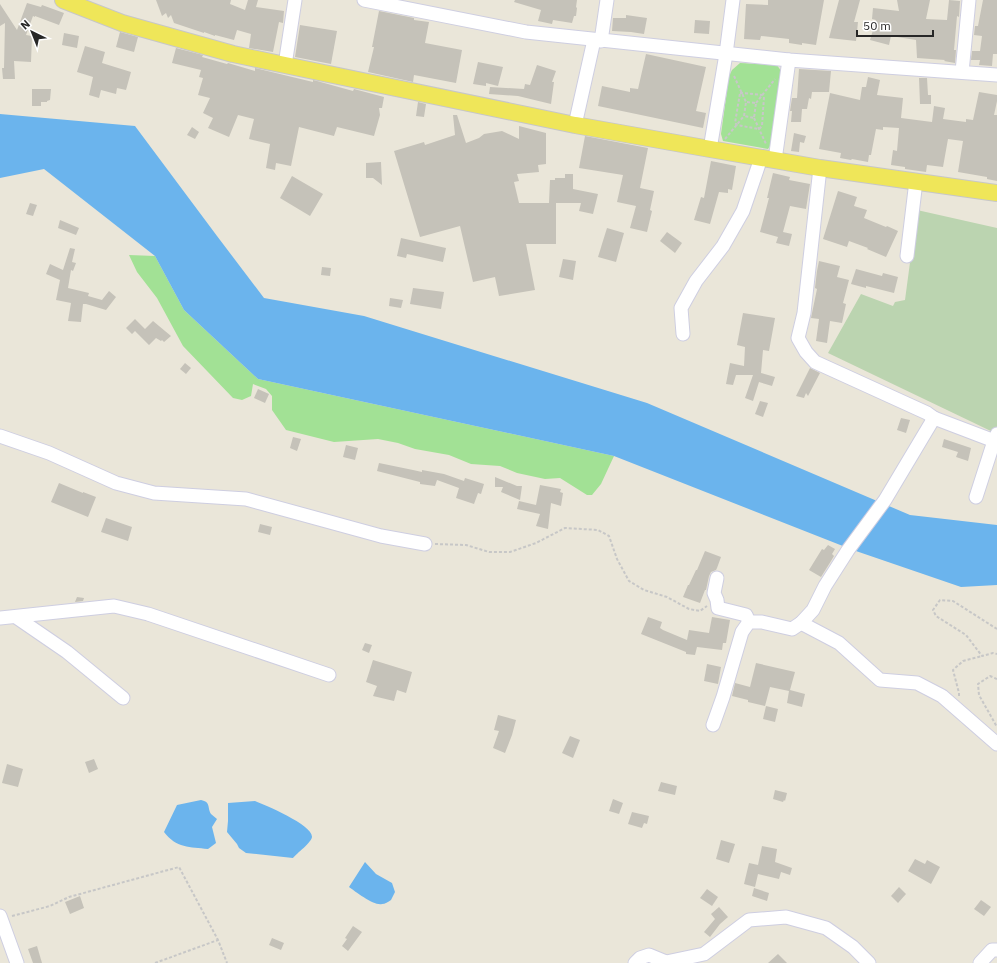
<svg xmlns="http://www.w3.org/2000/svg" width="997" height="963" font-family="'IBM Plex Sans',sans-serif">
<rect width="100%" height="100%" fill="#eae6d9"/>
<g fill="#a2e195">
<polygon points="740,63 777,65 781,71 773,142 768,149 723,141 721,134 729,76 732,70"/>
<polygon points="129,255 155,256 184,310 258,379 614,456 601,484 592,495 587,495 560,478 545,479 517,473 500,466 471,464 449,455 415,449 398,443 378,439 334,442 286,430 272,410 272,396 266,389 253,384 251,396 242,400 233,398 183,346 157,298 137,272"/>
</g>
<polygon fill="#bbd4b0" points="917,210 997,228 997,427 995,433 828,353 861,294 893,306 895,302 905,300"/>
<g fill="#6bb4ed">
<polygon points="0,114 135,126 217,236 264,298 364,316 647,403 910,515 997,525 997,585 961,587 853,550 614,456 258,379 184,310 155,256 44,169 0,178"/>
<path d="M201,800C211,802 207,807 211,814C213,816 215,817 217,819L212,827L216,843L208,849C190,847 176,848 164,832L177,805Z"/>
<path d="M255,801C265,805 313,825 312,837C311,843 297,853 293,858L246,853L239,848L237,844L227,832L228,821V803Z"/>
<path d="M365,862L376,874L392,883L395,892L391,900C388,902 385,904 382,904C374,906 356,892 349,887Z"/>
</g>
<g fill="#c5c2b9">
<polygon points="156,0 231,0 230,4 245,10 248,0 258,0 256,7 284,11 283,23 279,22 273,52 249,48 251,34 237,30 234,40 215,35 215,36 204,32 204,33 174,23 171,15 168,18 166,13 162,16"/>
<polygon points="515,0 577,0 576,7 577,8 576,16 574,16 572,23 553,20 552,24 538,21 541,10 514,2"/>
<polygon points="768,0 824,0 816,45 802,43 802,45 789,43 789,39 761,36 760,40 744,39 746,4 768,5"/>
<polygon points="839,0 860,0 854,22 858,22 856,41 829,38"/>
<polygon points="897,0 930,0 926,19 947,20 949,0 960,1 959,17 957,16 954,50 956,50 955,63 944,61 945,60 917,58 916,40 891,36 889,45 870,40 876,20 872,19 873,8 899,11"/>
<polygon points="983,0 997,0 997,54 993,54 992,66 979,65 980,60 971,60 972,51 980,51 982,36 974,35 975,26 978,26"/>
<polygon points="27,3 41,7 42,5 64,13 59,25 35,16 35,17 33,16 26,35 32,36 31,62 14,61 15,79 3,79 2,68 4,68 5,23 0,26 0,4 17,30"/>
<polygon points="379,11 414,18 414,20 429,22 425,43 462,50 456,83 414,75 413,82 368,72 374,47 372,47"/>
<polygon points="626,15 647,18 644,34 631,32 612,31 613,18 626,18"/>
<polygon points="695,20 710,21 709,34 694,33"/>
<polygon points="300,25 337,31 331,64 295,57"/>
<polygon points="120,32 138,37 134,52 116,47"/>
<polygon points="64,33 79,36 77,48 62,45"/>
<polygon points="85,46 105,52 102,63 131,72 126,90 117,88 116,94 101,90 99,98 89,95 93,77 77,72"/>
<polygon points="176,48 203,55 202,57 227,64 228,63 255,71 255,68 313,82 313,80 317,81 353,91 354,89 384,97 382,108 379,108 380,115 374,136 337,127 334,136 299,127 291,166 276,163 275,170 266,168 270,144 249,139 254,119 238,115 229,137 208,128 213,118 203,113 210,98 198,95 203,78 199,77 201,70 172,63"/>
<polygon points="646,54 706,67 696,111 706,113 703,128 598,106 602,86 630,92 630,88 638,89"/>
<polygon points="478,62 503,67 498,86 486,83 486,86 473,84"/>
<polygon points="537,65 556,71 552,82 554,82 551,104 518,96 489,94 490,87 524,89 525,84 530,85"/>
<polygon points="799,69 831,71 829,92 812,92 811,99 809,98 807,109 802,109 801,122 791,122 792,111 790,111 792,98 797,98"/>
<polygon points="868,77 880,80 877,95 903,98 901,118 932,122 934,106 945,108 943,119 966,122 966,119 973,120 979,92 997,95 997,101 994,115 997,115 997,181 987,179 987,177 958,172 963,141 948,139 943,167 927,165 926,172 905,169 905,167 891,165 893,150 897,151 899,128 883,127 883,130 876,129 871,155 869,155 868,162 852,159 851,160 840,158 841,153 819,149 830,93 860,100 862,87 866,87"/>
<polygon points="919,78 927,78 928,95 931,95 931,104 920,104"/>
<polygon points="32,89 51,89 50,100 47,101 47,102 41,102 41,106 32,106"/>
<polygon points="418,102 426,104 424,117 416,116"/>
<polygon points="453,115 457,115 466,143 479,138 484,134 502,131 519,139 519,126 546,133 546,164 538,165 539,172 517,174 519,181 514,182 519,203 556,203 556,244 526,244 535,290 499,296 495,277 473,282 460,226 420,237 394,151 424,142 425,145 455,135"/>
<polygon points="192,127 199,132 195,139 187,135"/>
<polygon points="794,133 806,136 804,143 800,142 799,152 791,151"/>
<polygon points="585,136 648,148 640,188 654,191 650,210 652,211 647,232 630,228 636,206 617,202 623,175 579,168"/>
<polygon points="711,161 736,166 732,190 728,189 728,193 719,192 710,224 694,220 701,197 704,198"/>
<polygon points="381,162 382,185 373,178 366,178 366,163"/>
<polygon points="773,173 790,177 789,180 810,184 806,209 790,206 783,232 792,234 789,246 776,243 778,237 760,232 769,198 767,198"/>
<polygon points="565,174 573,174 573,189 598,194 593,214 579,211 581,203 549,203 550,180 555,180 555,178 565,178"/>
<polygon points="292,176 323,194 310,216 280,198"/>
<polygon points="838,191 857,197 854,206 867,210 864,218 886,227 887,226 898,231 886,257 867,249 868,248 849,241 847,247 823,239"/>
<polygon points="30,203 37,205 33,216 26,214"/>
<polygon points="60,220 79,228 76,235 58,228"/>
<polygon points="607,228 624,233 616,262 598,257"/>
<polygon points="667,232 682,243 675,253 660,241"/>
<polygon points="401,238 446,248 443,262 407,254 406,258 397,256"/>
<polygon points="70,248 75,249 72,262 76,263 73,271 71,270 68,288 89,293 88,296 102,300 109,291 116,297 106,310 86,304 83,304 81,322 68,321 71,303 56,300 60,280 46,274 50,264 63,270"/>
<polygon points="563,259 576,261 573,280 559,277"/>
<polygon points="819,261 840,266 837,277 849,280 843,303 846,304 842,323 830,321 827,343 816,341 819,319 811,318 817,289 815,288 817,271"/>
<polygon points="322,267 331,268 330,276 321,275"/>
<polygon points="856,269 882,276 883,273 898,277 894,293 866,286 866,288 851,284"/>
<polygon points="413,288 444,292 441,309 410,304"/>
<polygon points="390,298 403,300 401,308 389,306"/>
<polygon points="743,313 775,318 769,351 763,350 761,373 775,377 772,386 759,382 753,401 745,398 753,375 736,375 733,385 726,384 730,363 744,366 745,347 737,345"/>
<polygon points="135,319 145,329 153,321 171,336 164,342 162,340 161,341 156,338 149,345 135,331 132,334 126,328"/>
<polygon points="185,363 191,368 186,374 180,369"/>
<polygon points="810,368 820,373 808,396 806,393 804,398 796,396"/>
<polygon points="258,389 269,394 265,403 254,398"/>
<polygon points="760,401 768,403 763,417 755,414"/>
<polygon points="901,418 910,420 906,433 897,430"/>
<polygon points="293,437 301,439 297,451 290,448"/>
<polygon points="944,439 971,448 968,461 956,457 958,452 942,447"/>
<polygon points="346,445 358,448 355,460 343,457"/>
<polygon points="379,463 413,470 422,472 422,470 444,474 464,481 465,478 484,484 481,494 478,493 474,504 456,498 459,488 437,480 435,486 420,484 420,482 377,471"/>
<polygon points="495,477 517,486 522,486 520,500 501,492 503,487 495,487"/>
<polygon points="59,483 83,493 83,492 96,497 88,517 51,502"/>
<polygon points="540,485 561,489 560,492 563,493 561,506 551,503 548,529 536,526 540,514 517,509 519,501 536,505"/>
<polygon points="106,518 132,527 128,541 101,532"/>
<polygon points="260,524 272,527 270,535 258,532"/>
<polygon points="828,545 835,549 832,554 834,556 831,561 821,577 809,570 822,549 824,550"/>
<polygon points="705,551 721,557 717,568 716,570 711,572 709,576 706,590 705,590 700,603 683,597 688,585 689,585 696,570 697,570"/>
<polygon points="77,597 84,598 83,601 75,602"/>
<polygon points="648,617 662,622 660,628 663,630 687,640 689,630 709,633 712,617 730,620 726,643 723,643 722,650 697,647 695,655 686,654 686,652 641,634"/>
<polygon points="365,643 372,645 369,653 362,650"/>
<polygon points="373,660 412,672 406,693 397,690 394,701 373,696 377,686 366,682"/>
<polygon points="756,663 795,672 790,690 805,694 802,707 787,703 789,691 770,687 765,706 748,702 748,700 732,696 735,683 750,687"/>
<polygon points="707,664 721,667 718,684 704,681"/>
<polygon points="766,706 778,709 775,722 763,719"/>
<polygon points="498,715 516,720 512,735 505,753 493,748 499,731 494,730"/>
<polygon points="570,736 580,740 573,758 562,753"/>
<polygon points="94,759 98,769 89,773 85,762"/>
<polygon points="7,764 23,769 18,787 2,783"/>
<polygon points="661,782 677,786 675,795 658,791"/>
<polygon points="775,790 787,793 785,801 784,800 783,802 773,799"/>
<polygon points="613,799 623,803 619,814 609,811"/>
<polygon points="632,812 649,816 647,824 644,823 642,828 628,824"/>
<polygon points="721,840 735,844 729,863 716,859"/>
<polygon points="762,846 777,849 775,862 792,868 790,875 781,872 779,879 758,874 755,887 744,884 749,863 758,865"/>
<polygon points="915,859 925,864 927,860 940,867 931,884 908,871"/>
<polygon points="899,887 906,894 898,903 891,896"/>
<polygon points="754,888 769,893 767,901 752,896"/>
<polygon points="707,889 718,897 712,906 700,898"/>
<polygon points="80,896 84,908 70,914 65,902"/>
<polygon points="981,900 991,907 984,916 974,909"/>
<polygon points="719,907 728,917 720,924 710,937 704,932 715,919 711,914"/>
<polygon points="353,926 362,932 348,951 342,946 347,939 345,938"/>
<polygon points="272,938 284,943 281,950 269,945"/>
<polygon points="37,946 42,963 33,963 28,949"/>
<polygon points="778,954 787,963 768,963"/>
</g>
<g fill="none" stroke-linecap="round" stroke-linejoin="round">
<defs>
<g id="minor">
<polyline points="364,0 526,32 789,60 997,75"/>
<polyline points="601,41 607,0"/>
<polyline points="285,65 295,0"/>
<polyline points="962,72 969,0"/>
<polyline points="575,125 594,40"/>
<polyline points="710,149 726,54 733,0"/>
<polyline points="775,160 789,60"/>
<polyline points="820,168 804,313 798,338 806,352 815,362 927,413 934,418"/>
<polyline points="907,256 916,181"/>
<polyline points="683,334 681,308 696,281 723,246 743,211 761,158"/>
<polyline points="0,436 49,453 116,483 154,493 246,499 381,536 425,544"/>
<polyline points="976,497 994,441 997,434"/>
<polyline points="717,578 714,593 717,600 718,608 746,615 749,622"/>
<polyline points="16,617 67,652 123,698"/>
<polyline points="0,618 114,606 148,614 329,675"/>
<polyline points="801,623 839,643 880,680 917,683 942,696 997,744"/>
<polyline points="713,725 723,697 742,632 749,622 762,622 792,629 801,623 813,610 825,586 848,550 885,500 934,418 997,442"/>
<polyline points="0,916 17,963"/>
<polyline points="635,963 640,958 649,955 666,962 704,954 749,920 786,917 826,928 853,947 869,963"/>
<polyline points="980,963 992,950 997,950"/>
</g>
<polyline id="major" points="63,0 122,23 233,54 285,65 575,125 710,149 820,168 997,193"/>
</defs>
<use href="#minor" stroke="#cecee1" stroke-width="15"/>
<use href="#major" stroke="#c7c7c7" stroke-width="18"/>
<g stroke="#c7c7c7" stroke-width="2" stroke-dasharray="3 2" stroke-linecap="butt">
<polyline points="734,76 746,102"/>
<polygon points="740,93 742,93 762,95 764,97 762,126 759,129 737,125 735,123"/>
<polyline points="756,103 775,79"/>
<polyline points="754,118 766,144"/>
<polyline points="725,139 744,116 746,102 756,103 754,118 744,116"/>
<polyline points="435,544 466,545 489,552 510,552 536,543 565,528 598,530 609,536 617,559 629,581 644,590 667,597 689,609 700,611 707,606"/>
<polyline points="997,629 953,601 940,600 933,610 936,616 966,635 982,656 993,653 997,654"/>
<polyline points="997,679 990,676 978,684 979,695 997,727"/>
<polyline points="959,696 959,693 953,670 963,661 982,656"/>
<polyline points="12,916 50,906 69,897 179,867 218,940"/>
<polyline points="155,963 218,940 227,963"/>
</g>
<use href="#minor" stroke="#fff" stroke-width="13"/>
<use href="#major" stroke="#efe659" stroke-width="16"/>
</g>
<g transform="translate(32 32) rotate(317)" stroke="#ffffff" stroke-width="3" paint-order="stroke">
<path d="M0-3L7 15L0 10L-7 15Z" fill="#272727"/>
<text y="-6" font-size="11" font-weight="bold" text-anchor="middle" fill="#272727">N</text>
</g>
<path d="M857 30v6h76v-6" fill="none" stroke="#272727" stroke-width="2"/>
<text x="863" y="30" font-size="12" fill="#272727" stroke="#ffffff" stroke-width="3" paint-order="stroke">50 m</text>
</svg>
